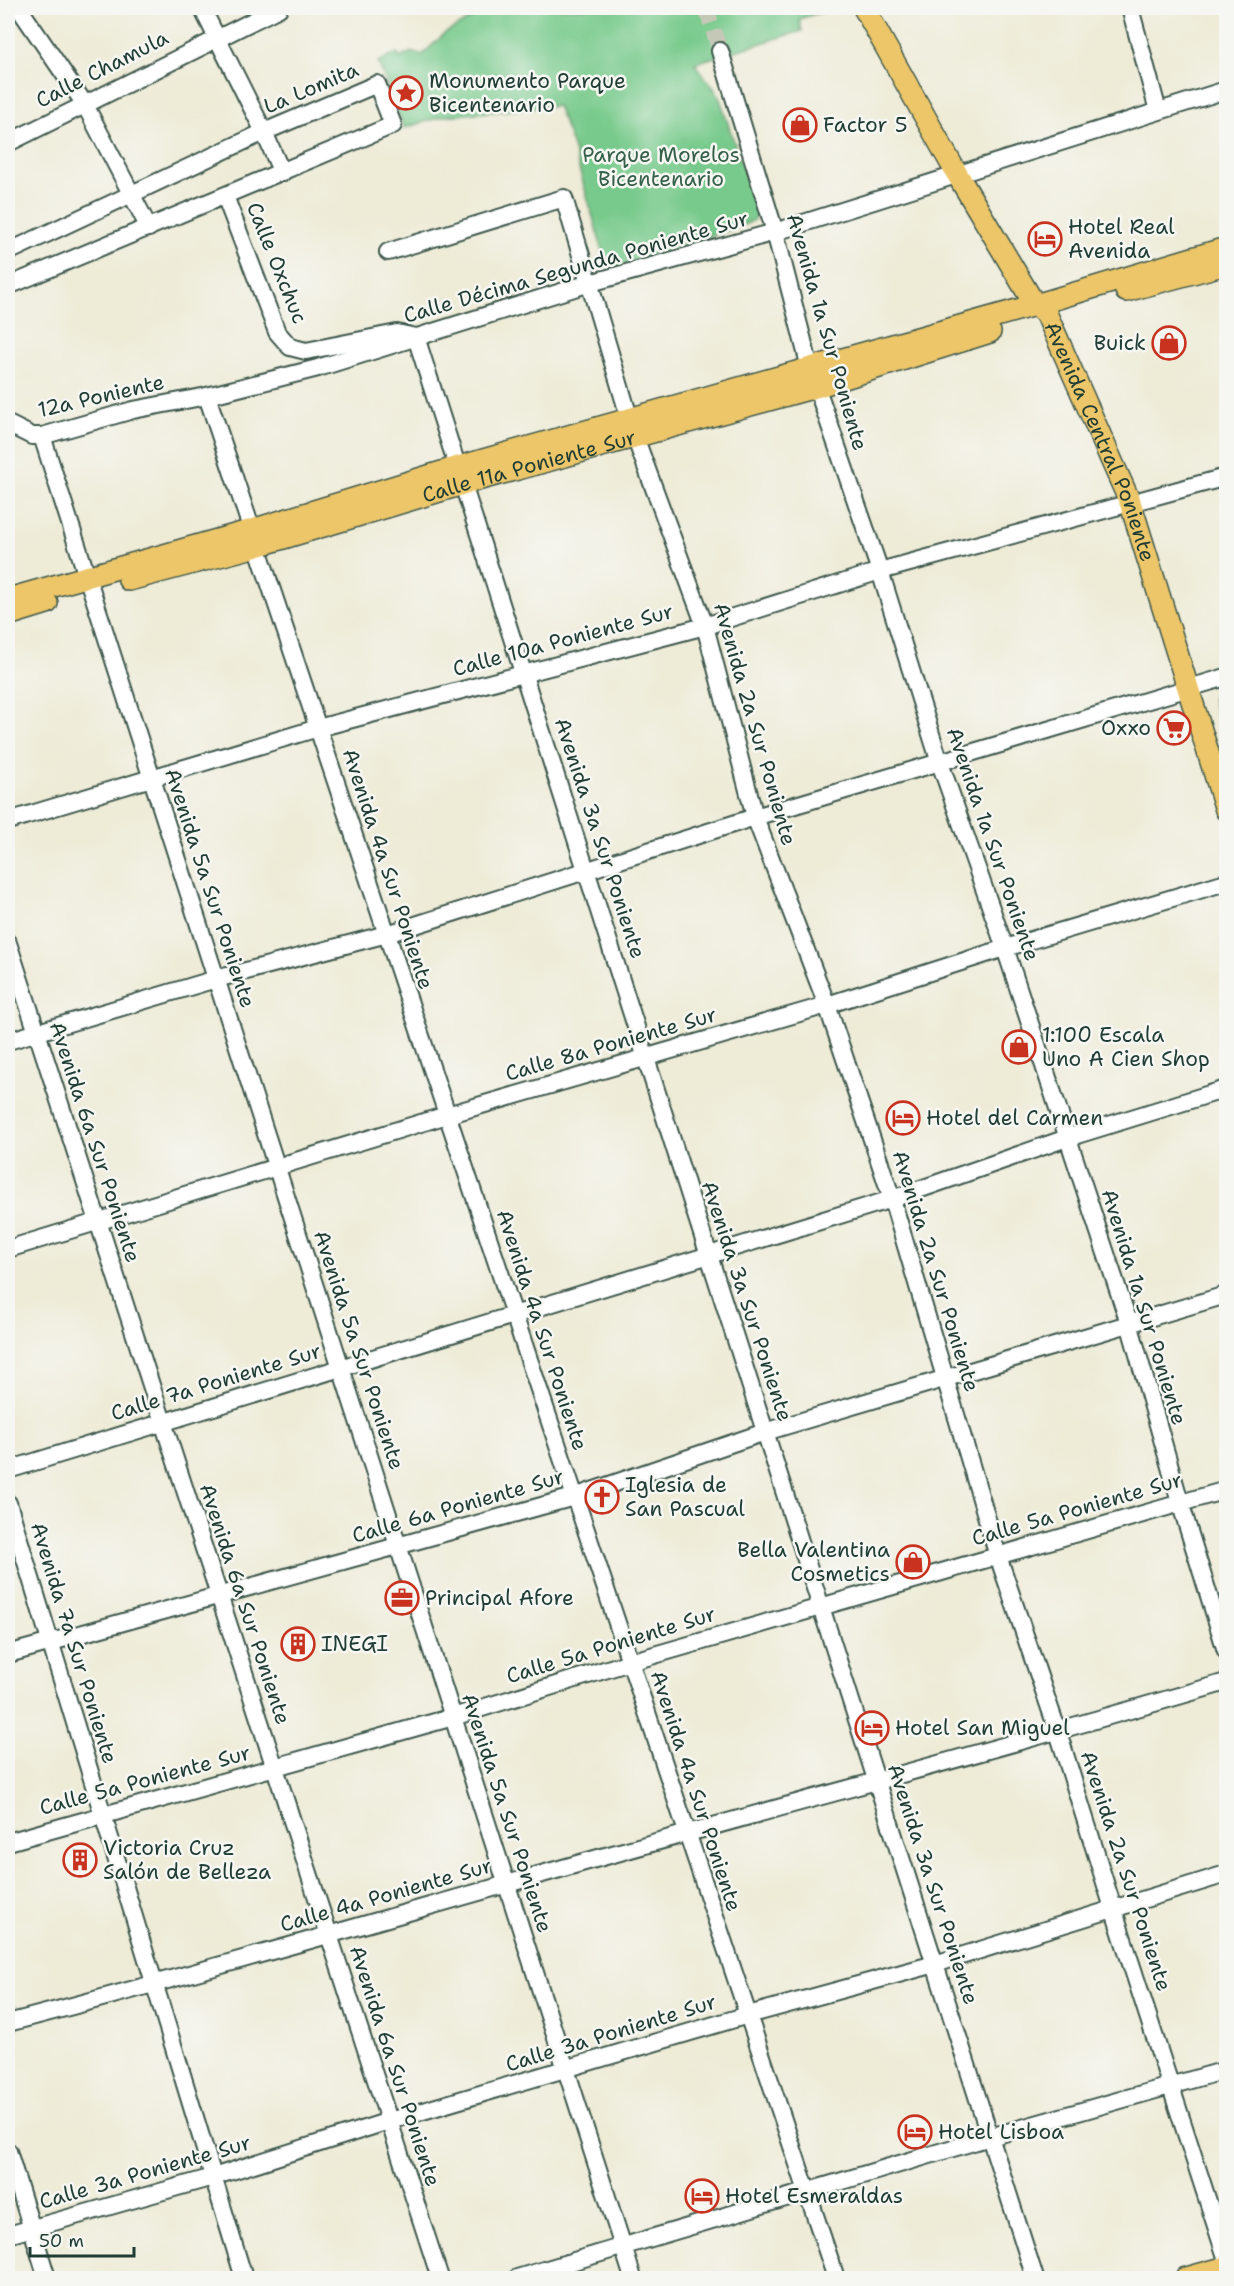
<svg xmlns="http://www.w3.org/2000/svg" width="1234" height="2286" font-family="'Shantell Sans',sans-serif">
<rect width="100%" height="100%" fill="#f6f6f2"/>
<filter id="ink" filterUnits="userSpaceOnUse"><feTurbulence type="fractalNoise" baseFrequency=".0167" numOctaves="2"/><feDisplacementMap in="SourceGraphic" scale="12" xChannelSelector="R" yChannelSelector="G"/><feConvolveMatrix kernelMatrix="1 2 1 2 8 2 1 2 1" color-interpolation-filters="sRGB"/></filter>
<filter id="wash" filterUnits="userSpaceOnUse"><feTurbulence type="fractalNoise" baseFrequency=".008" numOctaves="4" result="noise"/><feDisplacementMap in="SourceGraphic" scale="24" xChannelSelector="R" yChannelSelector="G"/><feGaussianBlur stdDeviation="1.35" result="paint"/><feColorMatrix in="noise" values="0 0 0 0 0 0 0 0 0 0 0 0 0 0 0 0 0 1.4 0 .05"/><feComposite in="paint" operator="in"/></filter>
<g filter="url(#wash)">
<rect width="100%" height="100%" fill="#eeebd7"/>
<g fill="#78ca8c" stroke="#4c8460" stroke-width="1.5">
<path d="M490,8H835L799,19L802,31L695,63C702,77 713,83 720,99L757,212L754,220L744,225L615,268L606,263L572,144L557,106L444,116L404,128L378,62L397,53L400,58L411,52L422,55L445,33Z"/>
<polygon points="1226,693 1226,746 1212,697"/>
</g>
</g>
<g filter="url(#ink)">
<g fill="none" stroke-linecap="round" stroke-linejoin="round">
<polyline stroke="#c5c8b6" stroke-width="16" stroke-dasharray="16 8" stroke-linecap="butt" points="706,8 720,51"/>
<defs>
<g id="minor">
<polyline points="19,8 84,103 149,228"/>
<polyline points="202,8 264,132 282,173"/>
<polyline points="1130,8 1158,111"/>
<polyline points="720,51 775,232 810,368 880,571 940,763 1005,948 1129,1323 1180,1502 1226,1651"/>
<polyline points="8,143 279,8"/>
<polyline points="225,196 277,332 290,347 306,351 397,333 416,337 1035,2278"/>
<polyline points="8,252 264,132 377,84 393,125 8,286"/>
<polyline points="388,252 564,198 635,437 705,626 755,817 827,1005 892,1199 998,1556 1058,1732 1113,1908 1226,2257"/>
<polyline points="207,396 836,2278"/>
<polyline points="8,424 32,436 42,436 133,410 207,396 318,368 590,283 775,232 1226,90"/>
<polyline points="42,436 633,2278"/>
<polyline points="8,821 318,728 705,626 880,571 1226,477"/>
<polyline points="8,943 440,2278"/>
<polyline points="8,1041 216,979 387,934 755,817 1226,677"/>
<polyline points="8,1249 447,1115 827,1005 1005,948 1226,882"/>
<polyline points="8,1470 892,1199 1067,1138 1226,1089"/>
<polyline points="8,1503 244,2278"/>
<polyline points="8,1654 574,1497 765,1432 1226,1295"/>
<polyline points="8,1842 453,1717 630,1662 1226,1490"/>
<path d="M8,2023C213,1970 416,1909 620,1852C822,1795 1025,1742 1226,1682"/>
<polyline points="8,2151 47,2278"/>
<polyline points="8,2235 213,2177 389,2121 748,2015 935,1964 1226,1874"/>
<polyline points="517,2278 990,2137 1226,2070"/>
</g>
<g id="major">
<path id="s1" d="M864,8L957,174L1035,305L1046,313L1130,502L1226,810"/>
<polyline points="1126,291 1226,264"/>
<path id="s2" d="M129,580L257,546L463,484L816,387L990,332"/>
<polyline points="8,599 252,530 458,467 1035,305 1226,248"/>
<polyline points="8,615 47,603"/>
<polyline points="1186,2278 1226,2267"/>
</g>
</defs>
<use href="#minor" stroke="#3e574c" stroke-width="20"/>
<use href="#major" stroke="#3e574c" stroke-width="24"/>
<use href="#minor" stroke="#fff" stroke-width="16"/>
<use href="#major" stroke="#ecc669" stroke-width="21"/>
</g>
</g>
<defs>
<symbol id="sight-ring" viewBox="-11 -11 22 22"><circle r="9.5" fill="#f6f6f2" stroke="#c8321e" stroke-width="1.5"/><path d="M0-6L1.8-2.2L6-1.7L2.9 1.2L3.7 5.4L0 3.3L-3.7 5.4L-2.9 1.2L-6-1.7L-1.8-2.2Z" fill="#c8321e"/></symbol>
<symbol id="shop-ring" viewBox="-11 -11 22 22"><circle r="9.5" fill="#f6f6f2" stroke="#c8321e" stroke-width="1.5"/><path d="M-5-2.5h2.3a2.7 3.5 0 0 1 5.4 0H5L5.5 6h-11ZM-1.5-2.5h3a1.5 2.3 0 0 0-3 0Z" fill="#c8321e"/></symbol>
<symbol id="hotel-ring" viewBox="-11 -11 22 22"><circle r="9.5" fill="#f6f6f2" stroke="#c8321e" stroke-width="1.5"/><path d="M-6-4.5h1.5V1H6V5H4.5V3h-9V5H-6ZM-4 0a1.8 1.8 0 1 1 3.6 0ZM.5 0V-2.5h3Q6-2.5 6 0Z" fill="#c8321e"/></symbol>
<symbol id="supermarket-ring" viewBox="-11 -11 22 22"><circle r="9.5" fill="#f6f6f2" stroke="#c8321e" stroke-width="1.5"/><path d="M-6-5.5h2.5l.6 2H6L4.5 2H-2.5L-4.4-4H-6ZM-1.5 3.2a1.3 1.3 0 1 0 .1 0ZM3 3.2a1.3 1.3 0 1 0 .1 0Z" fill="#c8321e"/></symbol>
<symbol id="church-ring" viewBox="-11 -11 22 22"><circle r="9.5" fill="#f6f6f2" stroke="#c8321e" stroke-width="1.5"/><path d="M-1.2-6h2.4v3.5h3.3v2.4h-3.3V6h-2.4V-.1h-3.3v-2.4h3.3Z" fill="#c8321e"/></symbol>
<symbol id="office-ring" viewBox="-11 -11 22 22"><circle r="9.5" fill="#f6f6f2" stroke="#c8321e" stroke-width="1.5"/><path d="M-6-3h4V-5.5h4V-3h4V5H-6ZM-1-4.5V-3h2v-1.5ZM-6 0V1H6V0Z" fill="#c8321e"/></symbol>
<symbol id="building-ring" viewBox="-11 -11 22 22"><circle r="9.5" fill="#f6f6f2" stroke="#c8321e" stroke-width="1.5"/><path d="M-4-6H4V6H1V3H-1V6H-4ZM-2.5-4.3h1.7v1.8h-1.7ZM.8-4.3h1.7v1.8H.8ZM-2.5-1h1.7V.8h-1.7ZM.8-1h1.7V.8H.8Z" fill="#c8321e"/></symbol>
</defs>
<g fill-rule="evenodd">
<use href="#sight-ring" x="387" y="74" width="38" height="38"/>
<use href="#shop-ring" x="781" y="106" width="38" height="38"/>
<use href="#hotel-ring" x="1026" y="220" width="38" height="38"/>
<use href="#shop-ring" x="1150" y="324" width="38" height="38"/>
<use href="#supermarket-ring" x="1155" y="709" width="38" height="38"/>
<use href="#shop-ring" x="1000" y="1028" width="38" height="38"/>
<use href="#hotel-ring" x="884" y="1099" width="38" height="38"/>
<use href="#church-ring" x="583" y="1478" width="38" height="38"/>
<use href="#shop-ring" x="894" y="1543" width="38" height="38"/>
<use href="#office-ring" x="383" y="1579" width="38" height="38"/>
<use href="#building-ring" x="279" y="1625" width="38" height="38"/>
<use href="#hotel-ring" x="853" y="1709" width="38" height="38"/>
<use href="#building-ring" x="61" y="1841" width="38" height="38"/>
<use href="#hotel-ring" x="896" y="2113" width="38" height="38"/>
<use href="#hotel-ring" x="683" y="2177" width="38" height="38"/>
</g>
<g text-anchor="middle" stroke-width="5" stroke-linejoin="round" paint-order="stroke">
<g font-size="21" fill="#1f3d34" stroke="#f6f6f2">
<text transform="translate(102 69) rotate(-27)" y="7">Calle Chamula</text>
<text transform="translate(311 88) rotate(-23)" y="7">La Lomita</text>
<text transform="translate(277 263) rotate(68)" y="7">Calle Oxchuc</text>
<text transform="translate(576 267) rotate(-16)" y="7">Calle Décima Segunda Poniente Sur</text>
<text transform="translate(827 332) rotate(74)" y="7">Avenida 1a Sur Poniente</text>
<text transform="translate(101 396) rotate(-13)" y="7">12a Poniente</text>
<text dy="7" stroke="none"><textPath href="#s1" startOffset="496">Avenida Central Poniente</textPath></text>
<text dy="7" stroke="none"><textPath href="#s2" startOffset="416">Calle 11a Poniente Sur</textPath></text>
<text transform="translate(563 640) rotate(-15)" y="7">Calle 10a Poniente Sur</text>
<text transform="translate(755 724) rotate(74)" y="7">Avenida 2a Sur Poniente</text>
<text transform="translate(600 838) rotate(72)" y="7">Avenida 3a Sur Poniente</text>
<text transform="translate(993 844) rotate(71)" y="7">Avenida 1a Sur Poniente</text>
<text transform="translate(388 869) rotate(72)" y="7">Avenida 4a Sur Poniente</text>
<text transform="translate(210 888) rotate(72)" y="7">Avenida 5a Sur Poniente</text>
<text transform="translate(611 1044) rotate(-16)" y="7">Calle 8a Poniente Sur</text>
<text transform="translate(95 1142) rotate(72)" y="7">Avenida 6a Sur Poniente</text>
<text transform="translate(936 1271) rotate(73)" y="7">Avenida 2a Sur Poniente</text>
<text transform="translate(747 1301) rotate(72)" y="7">Avenida 3a Sur Poniente</text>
<text transform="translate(1144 1307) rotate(73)" y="7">Avenida 1a Sur Poniente</text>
<text transform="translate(542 1330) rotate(72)" y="7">Avenida 4a Sur Poniente</text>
<text transform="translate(359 1350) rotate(72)" y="7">Avenida 5a Sur Poniente</text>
<text transform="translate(216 1382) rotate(-17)" y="7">Calle 7a Poniente Sur</text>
<text transform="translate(458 1506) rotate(-16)" y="7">Calle 6a Poniente Sur</text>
<text transform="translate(1077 1509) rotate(-16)" y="7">Calle 5a Poniente Sur</text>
<text transform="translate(245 1604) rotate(72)" y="7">Avenida 6a Sur Poniente</text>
<text transform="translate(74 1643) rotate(73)" y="7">Avenida 7a Sur Poniente</text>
<text transform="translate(611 1645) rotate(-17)" y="7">Calle 5a Poniente Sur</text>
<text transform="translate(145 1780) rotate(-15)" y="7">Calle 5a Poniente Sur</text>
<text transform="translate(696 1791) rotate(72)" y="7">Avenida 4a Sur Poniente</text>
<text transform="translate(507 1813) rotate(72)" y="7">Avenida 5a Sur Poniente</text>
<text transform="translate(1126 1871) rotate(72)" y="7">Avenida 2a Sur Poniente</text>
<text transform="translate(933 1884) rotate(72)" y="7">Avenida 3a Sur Poniente</text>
<text transform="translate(386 1895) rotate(-16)" y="7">Calle 4a Poniente Sur</text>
<text transform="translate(611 2033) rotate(-17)" y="7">Calle 3a Poniente Sur</text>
<text transform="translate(395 2066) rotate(72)" y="7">Avenida 6a Sur Poniente</text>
<text transform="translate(145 2172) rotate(-16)" y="7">Calle 3a Poniente Sur</text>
</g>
<g font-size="21" fill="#1f3d34" stroke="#f6f6f2" text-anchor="start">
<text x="429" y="88">Monumento Parque<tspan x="429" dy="24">Bicentenario</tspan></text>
<text x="823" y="132">Factor 5</text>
<text x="1068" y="234">Hotel Real<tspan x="1068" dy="24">Avenida</tspan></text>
<text x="1146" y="350" text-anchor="end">Buick</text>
<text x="1151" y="735" text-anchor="end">Oxxo</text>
<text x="1042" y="1042">1:100 Escala<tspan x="1042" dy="24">Uno A Cien Shop</tspan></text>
<text x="926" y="1125">Hotel del Carmen</text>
<text x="625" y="1492">Iglesia de<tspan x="625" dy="24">San Pascual</tspan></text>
<text x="890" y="1557" text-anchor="end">Bella Valentina<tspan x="890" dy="24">Cosmetics</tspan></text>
<text x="425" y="1605">Principal Afore</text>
<text x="321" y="1651">INEGI</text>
<text x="895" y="1735">Hotel San Miguel</text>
<text x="103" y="1855">Victoria Cruz<tspan x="103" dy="24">Salón de Belleza</tspan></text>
<text x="938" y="2139">Hotel Lisboa</text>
<text x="725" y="2203">Hotel Esmeraldas</text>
</g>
<g font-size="21" fill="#35604a" stroke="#f6f6f2">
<text x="661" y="162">Parque Morelos<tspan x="661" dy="24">Bicentenario</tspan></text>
</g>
</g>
<rect width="1234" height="2286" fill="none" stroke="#f6f6f2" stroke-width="30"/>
<path d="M30 2247v9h104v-9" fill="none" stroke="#1f3d34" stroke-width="3"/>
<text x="39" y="2247" font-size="18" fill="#1f3d34" stroke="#f6f6f2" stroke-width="4.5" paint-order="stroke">50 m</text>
</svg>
